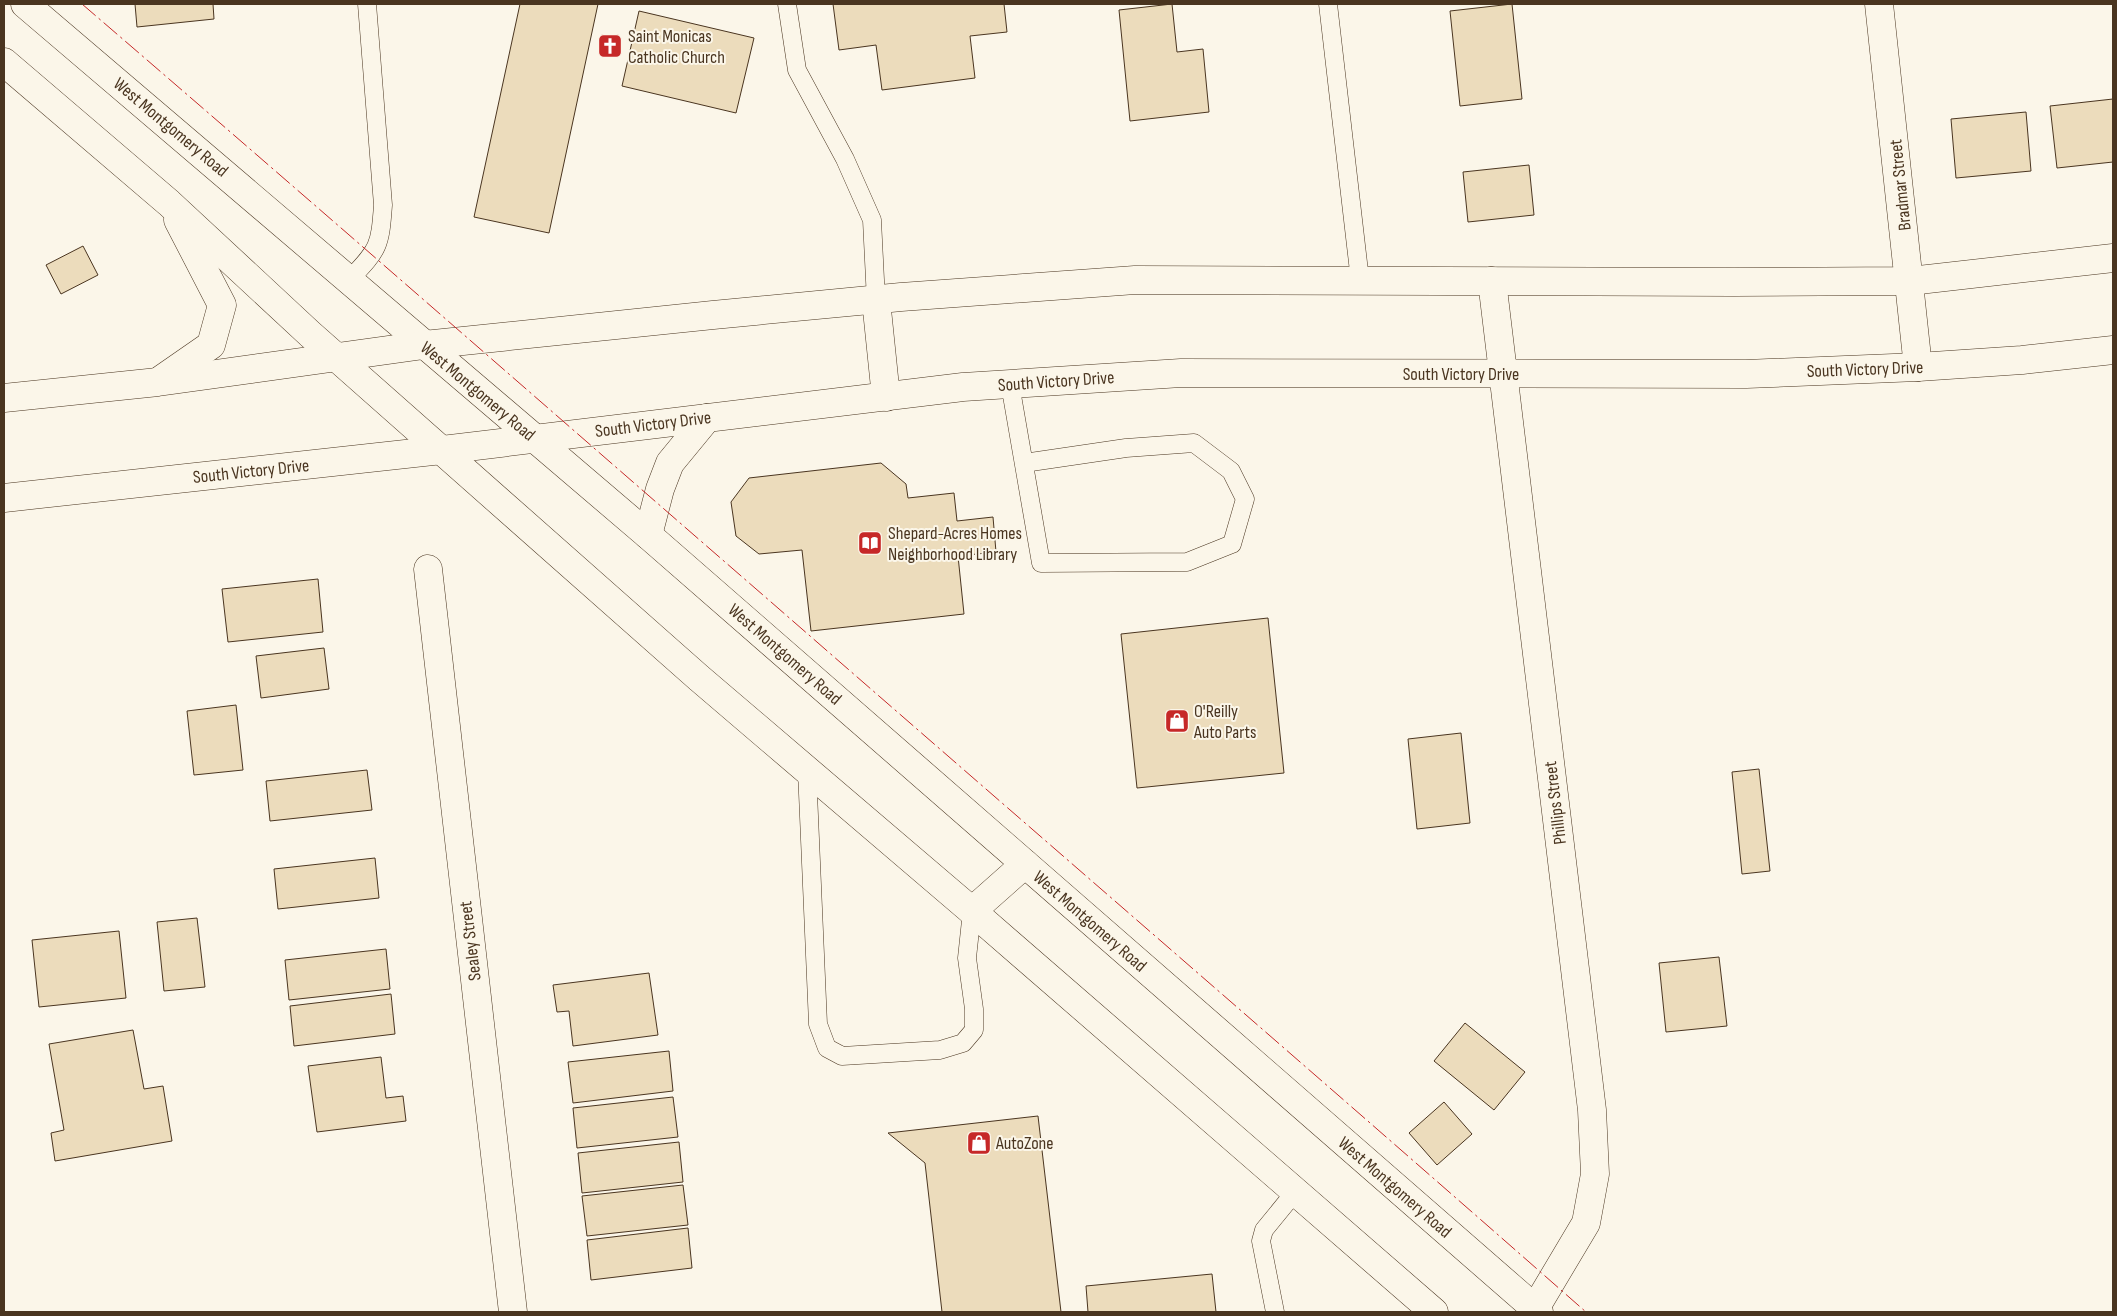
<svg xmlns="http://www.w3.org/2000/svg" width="2117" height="1316" font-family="'Sofia Sans Condensed',sans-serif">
<rect width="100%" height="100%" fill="#fbf6e9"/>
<g fill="#ecdcbc" stroke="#4a3520">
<polygon points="135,4 213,4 214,19 137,27"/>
<polygon points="520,4 598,4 549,233 474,217"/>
<polygon points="833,4 1004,4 1007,32 970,36 975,78 882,90 876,45 839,50"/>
<polygon points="1172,4 1177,52 1203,49 1209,112 1130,121 1119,10"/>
<polygon points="1512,4 1522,99 1460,106 1450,11"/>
<polygon points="639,11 754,38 736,113 622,86"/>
<polygon points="2113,99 2113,162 2057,168 2050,106"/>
<polygon points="2026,112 2031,171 1956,178 1951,119"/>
<polygon points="1529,165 1534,215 1468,222 1463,172"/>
<polygon points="83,246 98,275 61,294 46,265"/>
<polygon points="881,463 906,484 908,498 954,493 957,521 993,517 996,552 958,556 964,614 811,631 802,550 759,554 736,536 731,502 749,478"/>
<polygon points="318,579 323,632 228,642 222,589"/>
<polygon points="1268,618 1284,773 1137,788 1121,634"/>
<polygon points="324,648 329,689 261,698 256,656"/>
<polygon points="236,705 243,770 194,775 187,711"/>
<polygon points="1461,733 1470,823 1417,829 1408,739"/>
<polygon points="1759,769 1770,871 1742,874 1732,772"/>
<polygon points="367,770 372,810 270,821 266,781"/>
<polygon points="375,858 379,898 278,909 274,869"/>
<polygon points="197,918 205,987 164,991 157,922"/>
<polygon points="119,931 126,998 39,1007 32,940"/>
<polygon points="386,949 390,989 289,1000 285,960"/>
<polygon points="1719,957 1727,1026 1666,1032 1659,963"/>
<polygon points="649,973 658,1035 573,1046 569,1011 557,1012 553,985"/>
<polygon points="391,994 395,1034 294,1046 290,1006"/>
<polygon points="1465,1023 1525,1072 1494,1110 1434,1061"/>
<polygon points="133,1030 144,1089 163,1086 172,1141 55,1161 51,1133 64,1130 49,1044"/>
<polygon points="669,1051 673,1091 573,1103 568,1062"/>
<polygon points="381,1057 386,1098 403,1096 406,1121 317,1132 308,1066"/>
<polygon points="673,1097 678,1137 577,1148 573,1108"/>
<polygon points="1444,1102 1472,1134 1437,1165 1409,1133"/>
<polygon points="1038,1116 1061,1312 942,1312 925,1163 888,1133"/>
<polygon points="679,1142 683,1182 582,1193 578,1153"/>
<polygon points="683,1185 688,1225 587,1236 582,1196"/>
<polygon points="688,1228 692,1268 591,1280 587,1240"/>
<polygon points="1212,1274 1216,1312 1088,1312 1086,1286"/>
</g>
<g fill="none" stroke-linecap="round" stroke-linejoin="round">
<defs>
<g id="service">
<polyline points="787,4 797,70 845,159 872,220 876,300"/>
<polyline points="1328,4 1360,280"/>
<path d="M350,279C379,249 380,246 383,205L367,4"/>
<polyline points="1010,384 1041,563 1187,562 1232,544 1245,499 1231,471 1194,443 1126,448 1024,463"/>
<polyline points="807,770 818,1024 827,1048 842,1056 940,1050 963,1043 974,1030 974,1009 967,958 972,911"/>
<polyline points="1275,1312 1261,1241 1264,1230 1295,1192"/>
</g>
<g id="minor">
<polyline points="1879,4 1918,367"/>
<polyline points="1492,281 1592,1110 1595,1174 1586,1223 1533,1312"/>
<polyline points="428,569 513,1312"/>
</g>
<g id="secondary">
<polyline points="25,4 648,535 1539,1312"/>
<polyline points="4,62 169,203 310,334 699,678 972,911 1434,1312"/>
<polyline points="876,300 886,397"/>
<polyline points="162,379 211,345 222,305 178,220"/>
<polyline points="4,398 158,382 424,345 713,315 901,297 1135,280 1734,282 1910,281 2113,258"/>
<polyline points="4,498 442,450 963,387 1181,373 1746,374 1918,367 2022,360 2113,350"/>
<polyline points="648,535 660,489 670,463 707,418"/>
<polyline points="972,911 1025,864"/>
</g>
</defs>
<use href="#service" stroke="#4a3520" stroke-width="19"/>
<use href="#minor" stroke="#4a3520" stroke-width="29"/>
<use href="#secondary" stroke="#4a3520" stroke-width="29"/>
<use href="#service" stroke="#fbf6e9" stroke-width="18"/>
<use href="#minor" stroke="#fbf6e9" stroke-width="28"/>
<use href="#secondary" stroke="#fbf6e9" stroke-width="28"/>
<path stroke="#c62828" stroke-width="1" stroke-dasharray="18 4 2.5 4" stroke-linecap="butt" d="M82,4C310,200 536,398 763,595C1037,834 1313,1072 1586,1312"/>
</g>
<defs>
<symbol id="church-square" viewBox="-11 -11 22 22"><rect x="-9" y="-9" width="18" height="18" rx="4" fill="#c62828" stroke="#fbf6e9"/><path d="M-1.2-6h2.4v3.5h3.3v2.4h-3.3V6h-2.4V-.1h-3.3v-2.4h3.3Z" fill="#fff"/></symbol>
<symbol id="library-square" viewBox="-11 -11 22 22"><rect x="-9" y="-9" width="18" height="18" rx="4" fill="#c62828" stroke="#fbf6e9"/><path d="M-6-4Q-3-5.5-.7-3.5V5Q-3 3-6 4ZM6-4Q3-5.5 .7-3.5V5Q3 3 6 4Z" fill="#fff"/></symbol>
<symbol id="shop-square" viewBox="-11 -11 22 22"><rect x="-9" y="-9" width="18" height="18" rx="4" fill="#c62828" stroke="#fbf6e9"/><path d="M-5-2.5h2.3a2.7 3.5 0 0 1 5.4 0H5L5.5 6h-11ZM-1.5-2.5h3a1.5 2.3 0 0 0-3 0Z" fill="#fff"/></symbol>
</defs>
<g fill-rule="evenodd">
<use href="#church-square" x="596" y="32" width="28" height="28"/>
<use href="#library-square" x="856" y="529" width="28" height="28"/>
<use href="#shop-square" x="1163" y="707" width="28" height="28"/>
<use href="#shop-square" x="965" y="1129" width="28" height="28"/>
</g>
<g text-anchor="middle" stroke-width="4" stroke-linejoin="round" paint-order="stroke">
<g font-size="18" fill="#4a3520" stroke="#fbf6e9" text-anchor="start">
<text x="628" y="42">Saint Monicas<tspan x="628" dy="21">Catholic Church</tspan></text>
<text x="888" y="539">Shepard-Acres Homes<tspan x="888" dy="21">Neighborhood Library</tspan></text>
<text x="1194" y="717">O'Reilly<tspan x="1194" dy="21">Auto Parts</tspan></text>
<text x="996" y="1149">AutoZone</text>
</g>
<g font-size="18" fill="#4a3520" stroke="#fbf6e9">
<text transform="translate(171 127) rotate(40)" y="6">West Montgomery Road</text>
<text transform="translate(1900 185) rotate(-96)" y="6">Bradmar Street</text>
<text transform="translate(1865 369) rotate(-2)" y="6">South Victory Drive</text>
<text x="1461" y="380">South Victory Drive</text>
<text transform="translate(1056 381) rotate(-4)" y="6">South Victory Drive</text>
<text transform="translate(478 391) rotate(40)" y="6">West Montgomery Road</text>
<text transform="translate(653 424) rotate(-7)" y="6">South Victory Drive</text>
<text transform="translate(251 471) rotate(-6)" y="6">South Victory Drive</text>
<text transform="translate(785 654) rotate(41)" y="6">West Montgomery Road</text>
<text transform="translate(1555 803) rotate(-97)" y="6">Phillips Street</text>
<text transform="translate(1090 921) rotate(41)" y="6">West Montgomery Road</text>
<text transform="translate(470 941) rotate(-97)" y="6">Sealey Street</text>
<text transform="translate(1395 1187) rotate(41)" y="6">West Montgomery Road</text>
</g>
</g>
<rect width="2117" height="1316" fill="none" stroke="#4a3520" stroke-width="10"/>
</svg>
